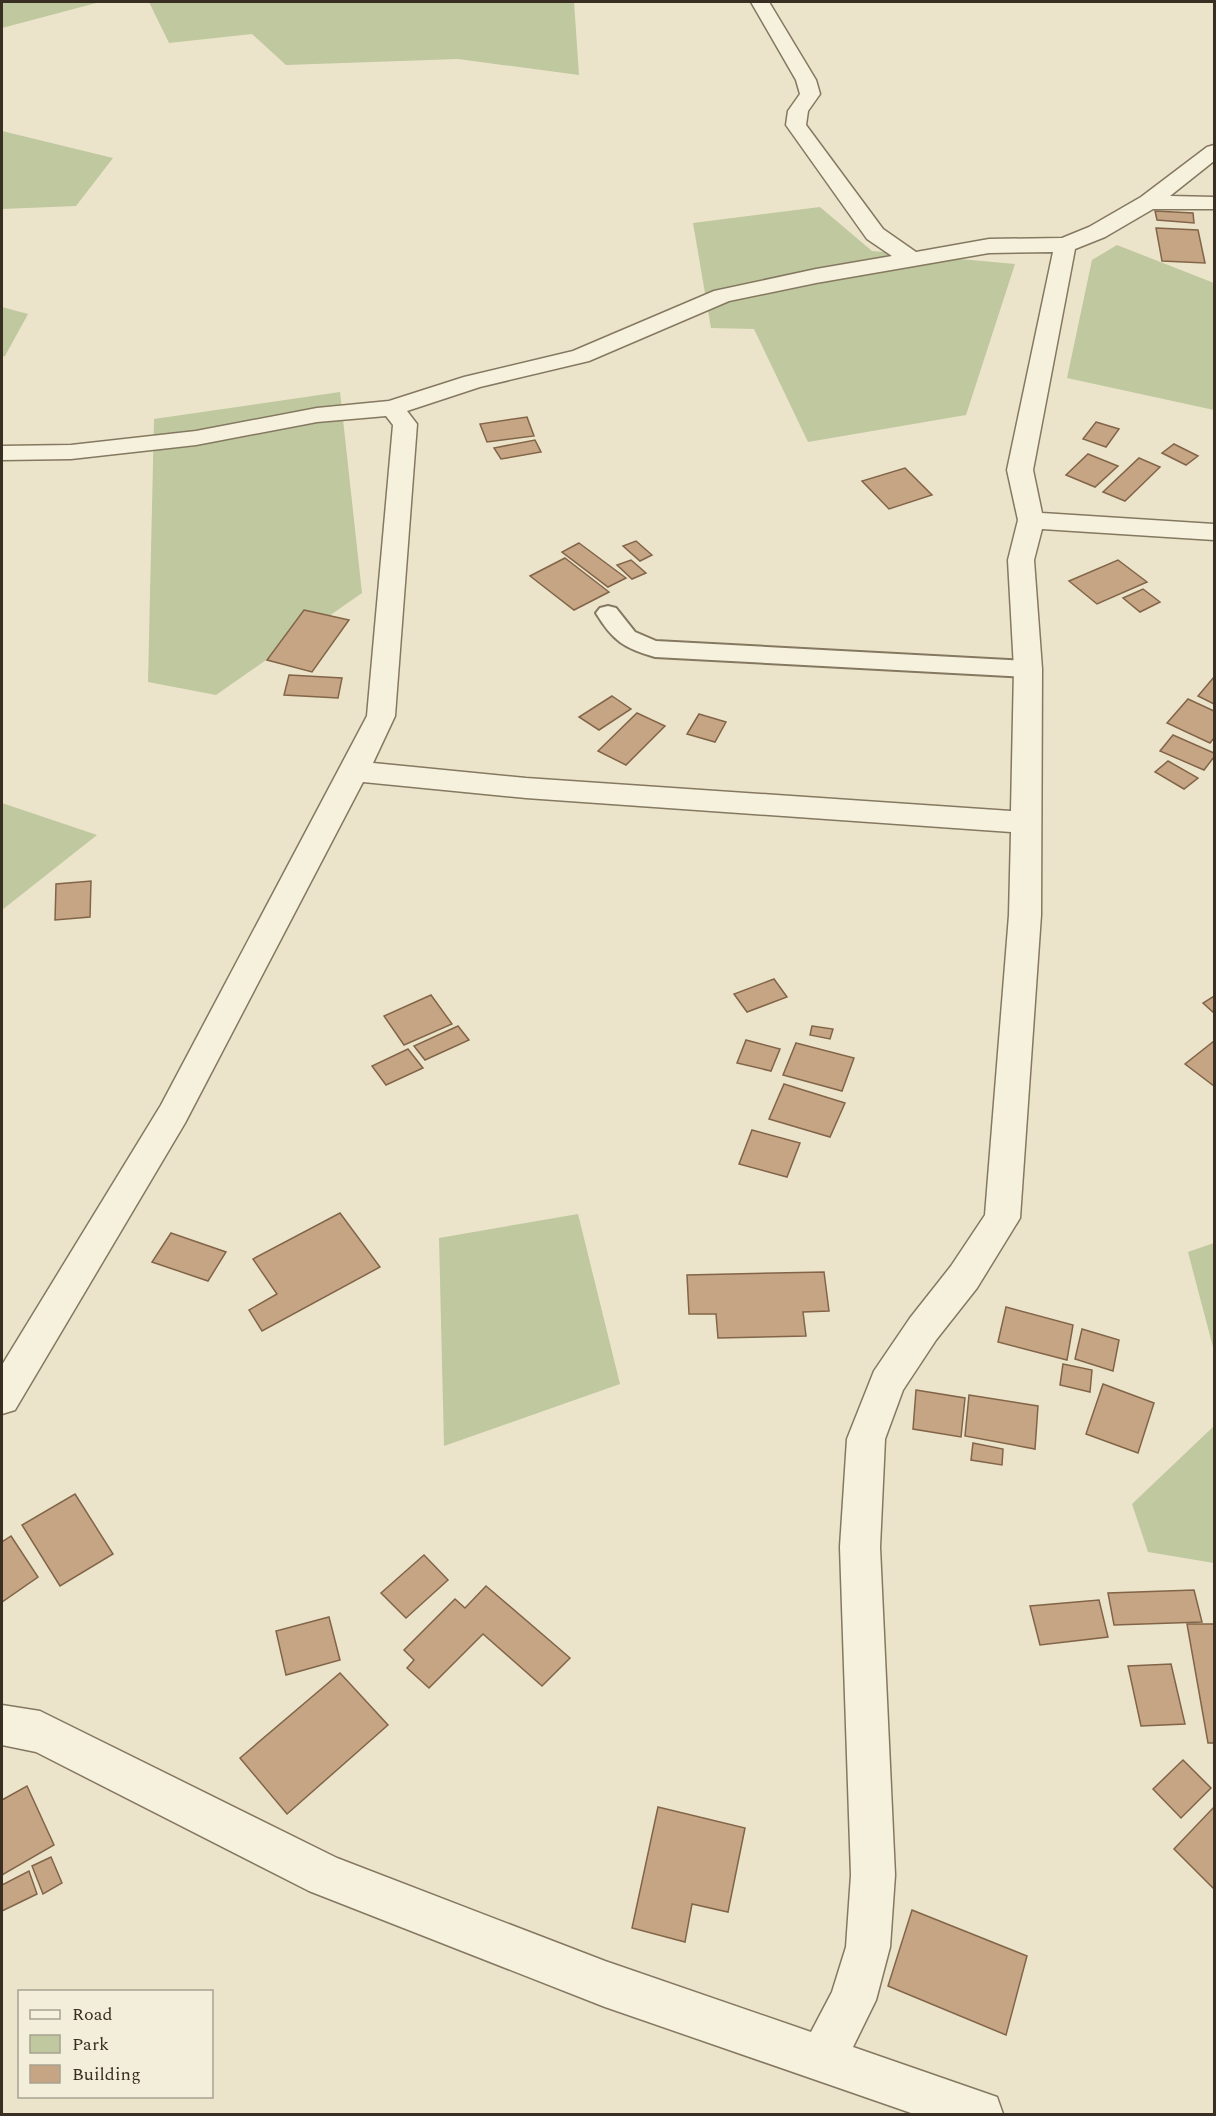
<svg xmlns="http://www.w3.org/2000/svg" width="1216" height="2116" font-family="Spectral,serif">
<rect width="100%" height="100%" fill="#ebe4ca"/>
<g fill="#bfc89f">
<polygon points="2,2 100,2 2,28"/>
<polygon points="149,2 574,2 579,75 458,59 286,65 252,34 169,43"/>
<polygon points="2,131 113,158 76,206 2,209"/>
<polygon points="820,207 872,251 1015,264 966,415 808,442 754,329 711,328 693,223"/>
<polygon points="1117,245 1214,283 1214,410 1067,378 1092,260"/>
<polygon points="2,307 28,314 5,356 2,357"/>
<polygon points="340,392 362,593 216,695 148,682 154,419"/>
<polygon points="2,803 97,835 2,910"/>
<polygon points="578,1214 620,1384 444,1446 439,1238"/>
<polygon points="1214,1243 1214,1351 1188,1252"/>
<polygon points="1214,1426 1214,1563 1148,1552 1132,1504"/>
</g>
<g fill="#c5a584" stroke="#826548" stroke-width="1.5">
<polygon points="1155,211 1193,213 1194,223 1157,220"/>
<polygon points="1156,228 1198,230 1205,263 1162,261"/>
<polygon points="527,417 534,436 487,442 480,424"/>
<polygon points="1096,422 1119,429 1106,447 1083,439"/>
<polygon points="535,440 541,452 501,459 494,448"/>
<polygon points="1174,444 1198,456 1186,465 1162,453"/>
<polygon points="1088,454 1118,466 1095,487 1066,475"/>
<polygon points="1139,458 1160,467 1125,501 1103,492"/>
<polygon points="905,468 932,495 889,509 862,481"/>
<polygon points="636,541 652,555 640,561 623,546"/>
<polygon points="579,543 626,578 608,587 562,552"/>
<polygon points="565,558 609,592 574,610 530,576"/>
<polygon points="631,560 646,573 632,579 617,565"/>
<polygon points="1118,560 1147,582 1097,604 1069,581"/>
<polygon points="1143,589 1160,602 1140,612 1123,598"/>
<polygon points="304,610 349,620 312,672 267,660"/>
<polygon points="289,675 342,678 338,698 284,695"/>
<polygon points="1214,677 1214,704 1198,696"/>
<polygon points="612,696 631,709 599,730 579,717"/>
<polygon points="1188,699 1214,711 1214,738 1210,743 1167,723"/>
<polygon points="637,713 665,726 626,765 598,751"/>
<polygon points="699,714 726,722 715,742 687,734"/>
<polygon points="1173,735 1214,753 1214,757 1204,770 1160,751"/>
<polygon points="1168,761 1198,778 1184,789 1155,772"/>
<polygon points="91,881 90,917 55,920 56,884"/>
<polygon points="774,979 787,997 747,1012 734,994"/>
<polygon points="431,995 452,1024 404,1045 384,1016"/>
<polygon points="1214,996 1214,1013 1203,1003"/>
<polygon points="458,1026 469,1040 425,1060 414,1046"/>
<polygon points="812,1026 833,1029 830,1039 810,1035"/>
<polygon points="746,1040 780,1049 771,1071 737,1063"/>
<polygon points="1214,1041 1214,1086 1185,1064"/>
<polygon points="796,1043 854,1058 842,1091 783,1075"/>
<polygon points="408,1049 423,1068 386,1085 372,1066"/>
<polygon points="784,1084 845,1103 830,1137 769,1119"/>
<polygon points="752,1130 800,1143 787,1177 739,1164"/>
<polygon points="340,1213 380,1267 262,1331 249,1310 277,1294 253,1259"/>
<polygon points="171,1233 226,1252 208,1281 152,1262"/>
<polygon points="824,1272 829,1311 803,1312 806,1336 718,1338 716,1314 689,1314 687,1275"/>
<polygon points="1006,1307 1073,1325 1067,1360 998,1342"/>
<polygon points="1082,1329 1119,1340 1113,1371 1075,1359"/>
<polygon points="1063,1364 1092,1370 1090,1392 1060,1385"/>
<polygon points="1103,1384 1154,1403 1138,1453 1086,1434"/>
<polygon points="916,1390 965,1398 961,1437 913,1429"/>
<polygon points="969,1395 1038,1406 1035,1449 965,1436"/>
<polygon points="973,1443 1003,1449 1002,1465 971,1460"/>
<polygon points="75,1494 113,1554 60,1586 22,1525"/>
<polygon points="11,1536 38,1577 2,1602 2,1542"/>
<polygon points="424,1555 448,1580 406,1618 381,1593"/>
<polygon points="486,1586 570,1658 542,1686 483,1634 429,1688 407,1668 414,1660 404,1650 455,1599 465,1608"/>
<polygon points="1194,1590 1202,1622 1114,1625 1108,1593"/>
<polygon points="1099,1600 1108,1637 1040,1645 1030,1606"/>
<polygon points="329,1617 340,1660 286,1675 276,1631"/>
<polygon points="1187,1624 1214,1624 1214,1743 1208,1743"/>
<polygon points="1171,1664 1185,1724 1141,1726 1128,1666"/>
<polygon points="340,1673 388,1725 287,1814 240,1758"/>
<polygon points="1183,1760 1211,1788 1181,1818 1153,1789"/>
<polygon points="27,1786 54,1845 2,1875 2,1800"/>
<polygon points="658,1807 745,1828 728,1912 692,1904 685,1942 632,1928"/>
<polygon points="1214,1807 1214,1889 1174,1849"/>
<polygon points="51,1857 62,1883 43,1894 32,1866"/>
<polygon points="29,1871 37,1894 2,1911 2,1885"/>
<polygon points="912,1910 1027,1956 1006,2035 888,1986"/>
</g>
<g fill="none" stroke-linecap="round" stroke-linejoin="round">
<defs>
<path id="service" d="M608,606L616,608L635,632L656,641L1028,661L1036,663L1040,669L1036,675L1028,677L655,657C624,648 613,641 596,613L600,608Z"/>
<path id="minor" d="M751,2H769L816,80L820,94L808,111L806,125L883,229L916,252L989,239L1062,238L1089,227L1141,197L1207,147L1214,145V161L1170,196L1214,197V209H1153L1105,237L1075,249L1033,470L1042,513L1214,524V540L1042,529L1034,560L1042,669L1041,915L1020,1218L977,1288L936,1340L903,1390L885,1439L880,1547L895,1875L890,1947L876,2000L853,2047L997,2097L1003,2114H914L605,2007L309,1891L36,1752L2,1745V1705L40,1711L337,1858L605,1961L811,2032L832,1992L846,1947L851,1875L840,1547L847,1439L874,1371L910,1318L951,1266L985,1215L1009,915L1011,832L526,798L363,782L185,1123L15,1410L2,1414V1365L161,1105L367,716L393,425L386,416L317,422L196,445L71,459L2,460V446L71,445L196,431L317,408L389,401L464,377L573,351L714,291L816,269L892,256L867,239L786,125L788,111L800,94L796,80ZM1053,252L1007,470L1018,520L1008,560L1014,669L1011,811L526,778L373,763L395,716L417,424L407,411L480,387L589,361L729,301L816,283L989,253Z"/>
</defs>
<use href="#service" stroke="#857860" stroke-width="4"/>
<use href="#minor" stroke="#857860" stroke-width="3"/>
<use href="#service" fill="#f6f1dd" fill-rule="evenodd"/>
<use href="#minor" fill="#f6f1dd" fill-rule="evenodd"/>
</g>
<rect width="1216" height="2116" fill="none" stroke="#382f22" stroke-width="6"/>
<rect x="18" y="1990" width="195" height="108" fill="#f3eed9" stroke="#a8a290" stroke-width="1.5"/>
<rect x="30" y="2010" width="30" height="9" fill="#f6f1dd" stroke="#a8a290" stroke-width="1.5"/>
<text x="72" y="2020" font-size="18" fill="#382f22">Road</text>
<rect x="30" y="2035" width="30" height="18" fill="#bfc89f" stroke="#a8a290" stroke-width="1.5"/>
<text x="72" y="2050" font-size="18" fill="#382f22">Park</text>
<rect x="30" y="2065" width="30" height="18" fill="#c5a584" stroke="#a8a290" stroke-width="1.5"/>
<text x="72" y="2080" font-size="18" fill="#382f22">Building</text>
</svg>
